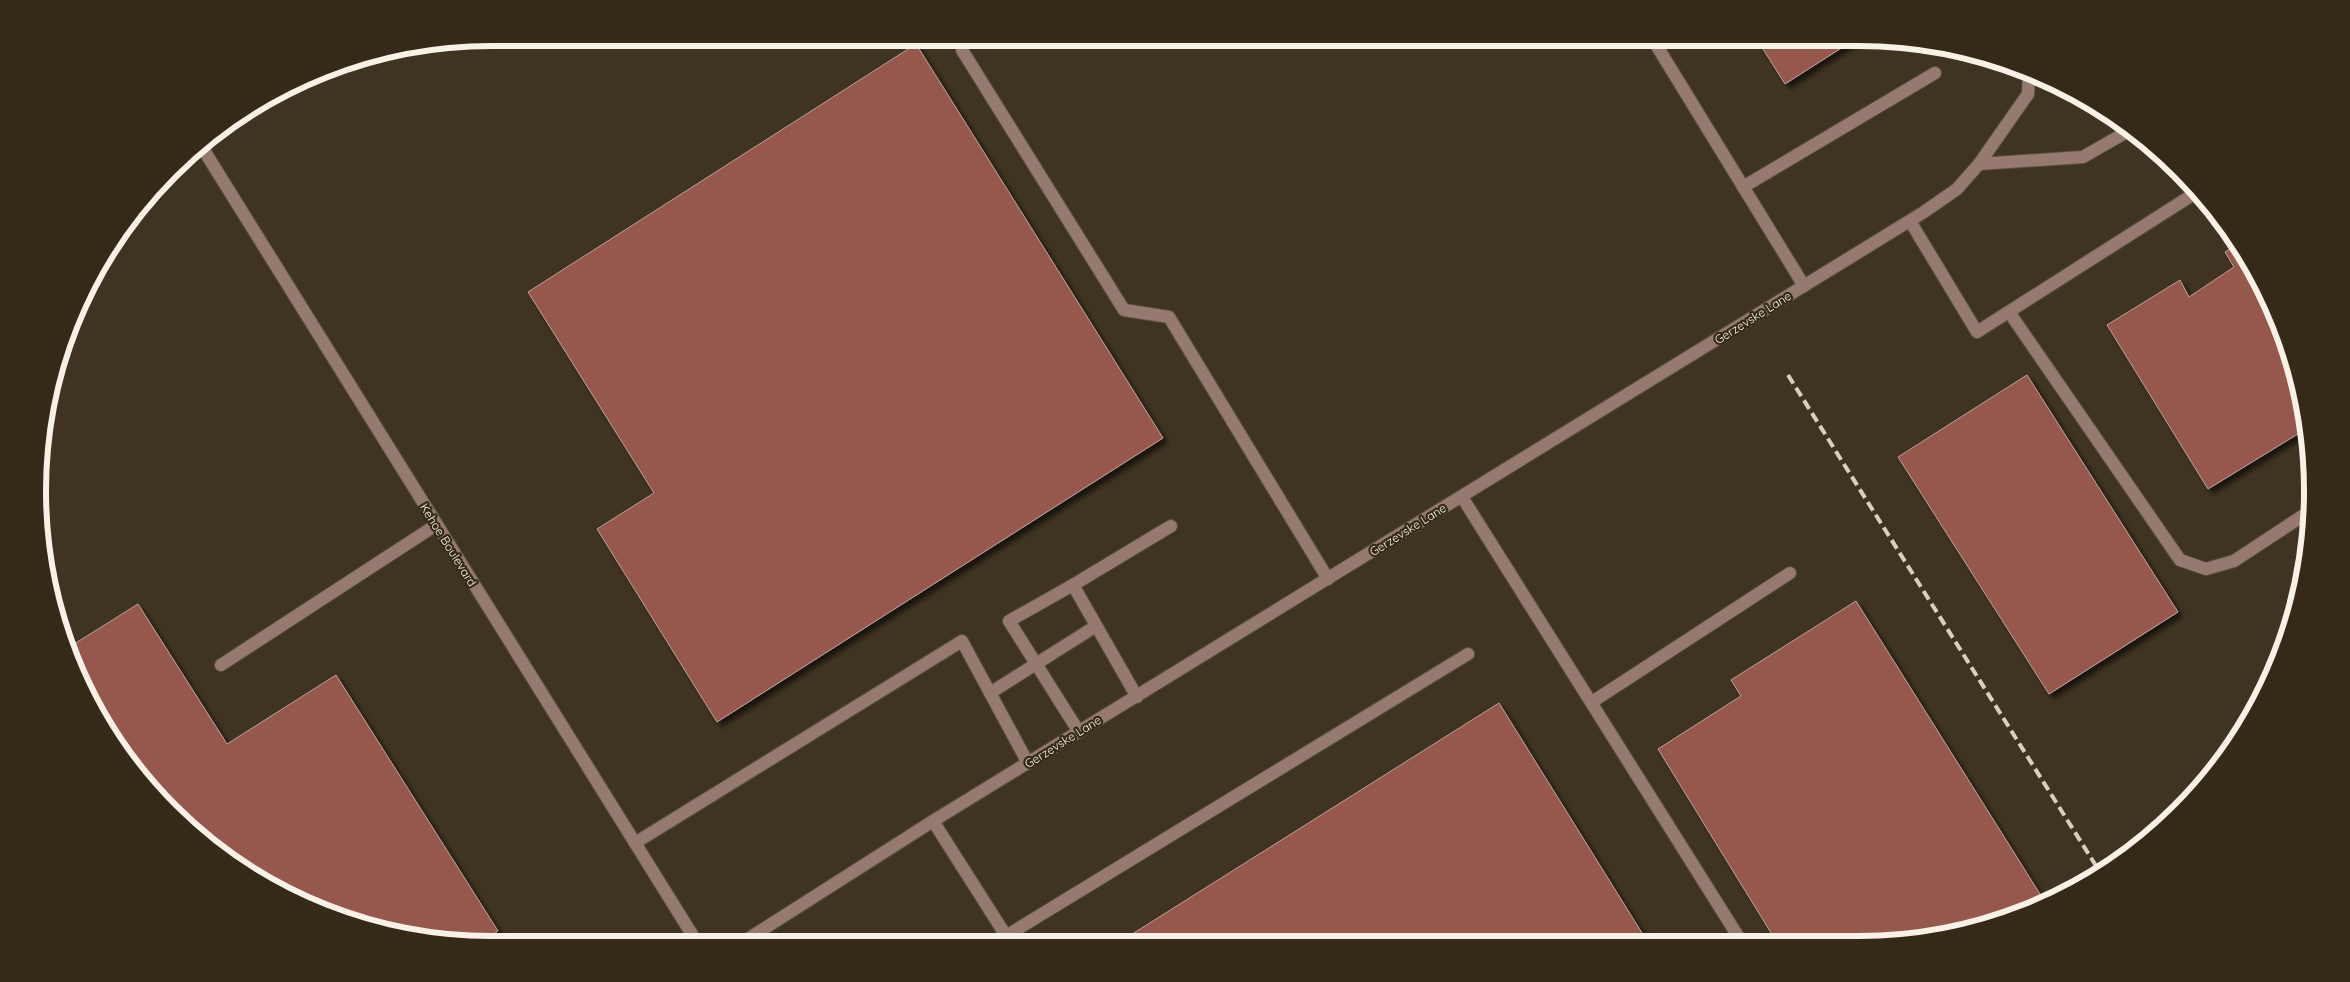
<svg xmlns="http://www.w3.org/2000/svg" width="2350" height="982" font-family="Quicksand,sans-serif">
<defs>
<filter id="shadow"><feDropShadow dx="4.5" dy="4.5" stdDeviation="2.5" flood-color="#0009"/></filter>
</defs>
<rect width="100%" height="100%" fill="#3e3421"/>
<g fill="#96584e" stroke="#bda09b" filter="url(#shadow)">
<polygon points="1756,38 1857,38 1785,84"/>
<polygon points="916,44 1163,438 717,722 597,529 654,493 528,292"/>
<polygon points="2237,245 2266,290 2297,373 2306,429 2208,489 2107,325 2180,280 2189,297 2234,267 2225,252"/>
<polygon points="2027,375 2178,612 2049,694 1898,457"/>
<polygon points="1856,601 2045,902 2033,910 1918,941 1776,941 1658,749 1741,696 1731,680"/>
<polygon points="138,604 227,744 336,675 498,931 480,943 345,921 215,851 150,790 98,718 71,646"/>
<polygon points="1499,703 1647,941 1118,943"/>
</g>
<g fill="none" stroke-linecap="round" stroke-linejoin="round">
<defs>
<g id="minor">
<polyline points="1652,38 1804,286"/>
<polyline points="962,50 1124,310 1169,317 1328,579"/>
<polyline points="200,144 698,944"/>
<polyline points="1979,164 2083,157 2130,130"/>
<polyline points="1743,187 1935,73"/>
<polyline points="1910,221 1977,332 2197,192"/>
<polyline points="2009,312 2180,560 2206,569 2234,561 2310,511"/>
<polyline points="1462,497 1741,941"/>
<polyline points="1073,585 1009,621 1079,732"/>
<polyline points="221,665 436,525"/>
<polyline points="990,693 1096,626"/>
<polyline points="1137,697 1073,585 1171,526"/>
<polyline points="1592,702 1790,573"/>
<polyline points="933,821 1010,942"/>
<polyline points="635,843 962,641 1028,763"/>
<polyline points="1006,936 1468,654"/>
<polyline points="740,944 933,821 1924,212 1957,189 1979,164 2028,94 2029,73"/>
</g>
</defs>
<use href="#minor" stroke="#5c5241" stroke-width="14"/>
<use href="#minor" stroke="#967a70" stroke-width="12"/>
<polyline stroke="#d6cfc2" stroke-width="4" stroke-dasharray="10 5" stroke-linecap="butt" points="1788,375 2098,869"/>
</g>
<g text-anchor="middle" stroke-width="4.5" stroke-linejoin="round" paint-order="stroke">
<g font-size="12" fill="#f8f2e6" stroke="#342a17">
<text transform="translate(1753 318) rotate(-32)" y="4">Gerzevske Lane</text>
<text transform="translate(1408 530) rotate(-32)" y="4">Gerzevske Lane</text>
<text transform="translate(448 545) rotate(58)" y="4">Kehoe Boulevard</text>
<text transform="translate(1063 742) rotate(-32)" y="4">Gerzevske Lane</text>
</g>
</g>
<path d="M0 0H2350V982H0ZM491 46H1859A445 445 0 0 1 2304 491V491A445 445 0 0 1 1859 936H491A445 445 0 0 1 46 491V491A445 445 0 0 1 491 46Z" fill="#342a17" fill-rule="evenodd"/>
<path fill="none" stroke="#f8f2e6" stroke-width="6" d="M491 46H1859A445 445 0 0 1 2304 491V491A445 445 0 0 1 1859 936H491A445 445 0 0 1 46 491V491A445 445 0 0 1 491 46Z"/>
</svg>
